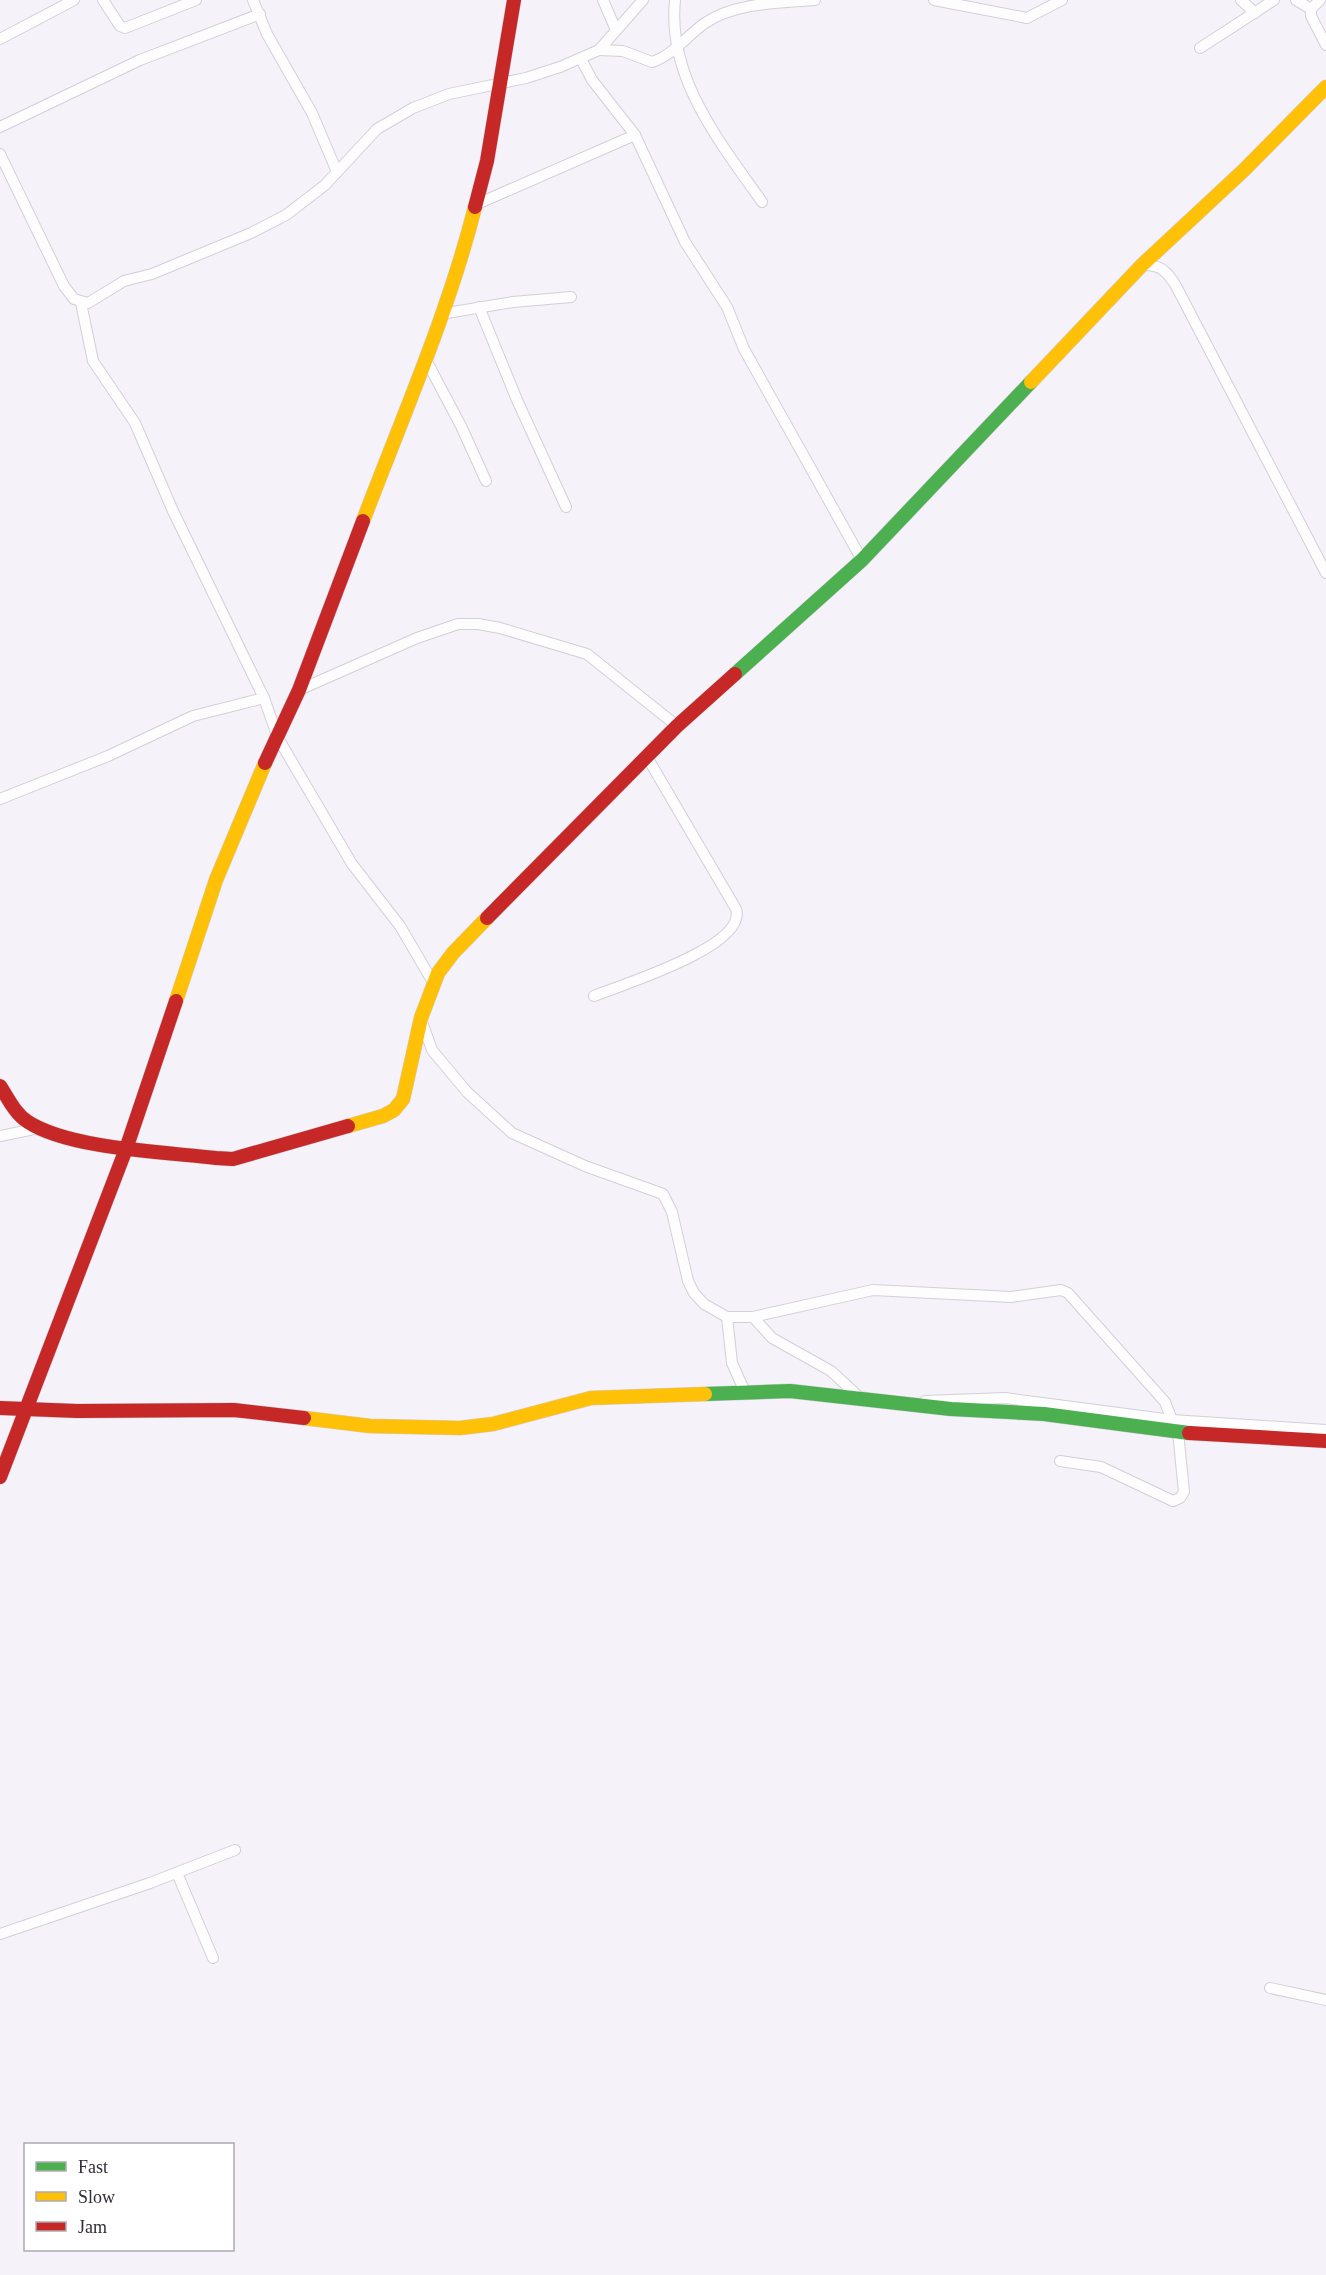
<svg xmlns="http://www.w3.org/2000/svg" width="1326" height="2275" font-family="Georgia,serif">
<rect width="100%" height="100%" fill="#f5f2f9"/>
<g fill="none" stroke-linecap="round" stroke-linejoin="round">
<defs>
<g id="street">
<polyline points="103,0 120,26 125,28 196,0"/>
<polyline points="253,0 267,34 312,113 337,172"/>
<polyline points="603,0 616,30"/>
<path d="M675,0C667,78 720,142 762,202"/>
<polyline points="934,0 1027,18 1062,0"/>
<polyline points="1241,0 1255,13"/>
<polyline points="1296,0 1311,9"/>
<polyline points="1320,0 1311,9 1311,16 1326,45"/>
<polyline points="0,39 74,0"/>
<polyline points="1200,48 1274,0"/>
<path d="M599,50L623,51L652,62C673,55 688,35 705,23C736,2 780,3 815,0"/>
<polyline points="581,59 592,80 635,135 685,242 727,307 744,349 862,560"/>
<polyline points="0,127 140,60 260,14"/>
<polyline points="0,154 64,286 74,299 88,303 124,281 152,274 251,233 286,215 325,185 377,129 413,108 449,94 526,78 560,67 599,50 643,0"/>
<polyline points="477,204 635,135"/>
<path d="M1142,265C1160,264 1167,271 1176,286L1326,573"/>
<polyline points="81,303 93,361 135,423 173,511 264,698 278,738 352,864 400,926 434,984"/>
<polyline points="479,307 517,400 566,507"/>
<polyline points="441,314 513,302 571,297"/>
<polyline points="425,358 461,426 486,481"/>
<polyline points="299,690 417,638 458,624 478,624 500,628 587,654 677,726"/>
<polyline points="0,799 108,756 193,716 264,698"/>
<path d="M594,996C621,985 748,946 736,909L647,757"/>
<polyline points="422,1022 432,1050 467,1092 512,1133 585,1166 663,1194 672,1212 688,1281 694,1293 704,1304 727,1317 753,1317 873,1290 1011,1297 1061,1290 1068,1293 1165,1402 1172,1420"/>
<polyline points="0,1136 39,1128"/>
<polyline points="727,1317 732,1363 745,1392"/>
<polyline points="753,1317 772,1338 831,1371 859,1397"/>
<polyline points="925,1401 1005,1398 1172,1420 1326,1430"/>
<polyline points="1060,1461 1101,1467 1173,1501 1180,1498 1184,1492 1178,1432"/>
<polyline points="177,1873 213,1958"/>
<polyline points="0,1934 150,1883 235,1850"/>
<polyline points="1270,1988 1326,2000"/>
</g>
<g id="fast">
<polyline points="735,674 862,560 1031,382"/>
<polyline points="705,1394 790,1391 951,1409 1044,1414 1189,1433"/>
</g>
<g id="slow">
<polyline points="1031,382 1142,265 1244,170 1326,87"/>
<path d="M363,521C402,418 448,314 475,207"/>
<polyline points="176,1001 216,880 265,763"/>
<polyline points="348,1126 383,1116 394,1110 403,1099 421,1018 438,973 453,953 487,918"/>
<polyline points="304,1418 370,1426 460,1428 493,1424 591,1398 705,1394"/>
</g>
<g id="jam">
<polyline points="475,207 487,161 514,0"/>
<polyline points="265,763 299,690 363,521"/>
<polyline points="487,918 677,726 735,674"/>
<path d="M0,1086C8,1098 15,1114 28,1122C70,1149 165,1152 216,1158L233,1159L348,1126"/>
<polyline points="0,1408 77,1411 234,1410 304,1418"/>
<polyline points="1189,1433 1326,1441"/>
<polyline points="0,1477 126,1149 176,1001"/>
</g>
</defs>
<use href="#street" stroke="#d3cfd8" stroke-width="12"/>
<use href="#fast" stroke="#d3cfd8" stroke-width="15"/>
<use href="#slow" stroke="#d3cfd8" stroke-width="15"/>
<use href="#jam" stroke="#d3cfd8" stroke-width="15"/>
<use href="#street" stroke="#fefdfe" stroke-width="10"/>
<use href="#fast" stroke="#4caf50" stroke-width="14"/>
<use href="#slow" stroke="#ffc107" stroke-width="14"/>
<use href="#jam" stroke="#c62828" stroke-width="14"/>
</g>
<rect x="24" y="2143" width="210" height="108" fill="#ffffff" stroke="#adabb0" stroke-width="1.5"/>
<rect x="36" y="2162" width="30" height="9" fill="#4caf50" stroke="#adabb0" stroke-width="1.5"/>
<text x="78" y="2173" font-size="18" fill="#322d39">Fast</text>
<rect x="36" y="2192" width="30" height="9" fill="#ffc107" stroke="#adabb0" stroke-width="1.5"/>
<text x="78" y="2203" font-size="18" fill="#322d39">Slow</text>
<rect x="36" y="2222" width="30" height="9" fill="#c62828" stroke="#adabb0" stroke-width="1.5"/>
<text x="78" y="2233" font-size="18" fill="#322d39">Jam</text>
</svg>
